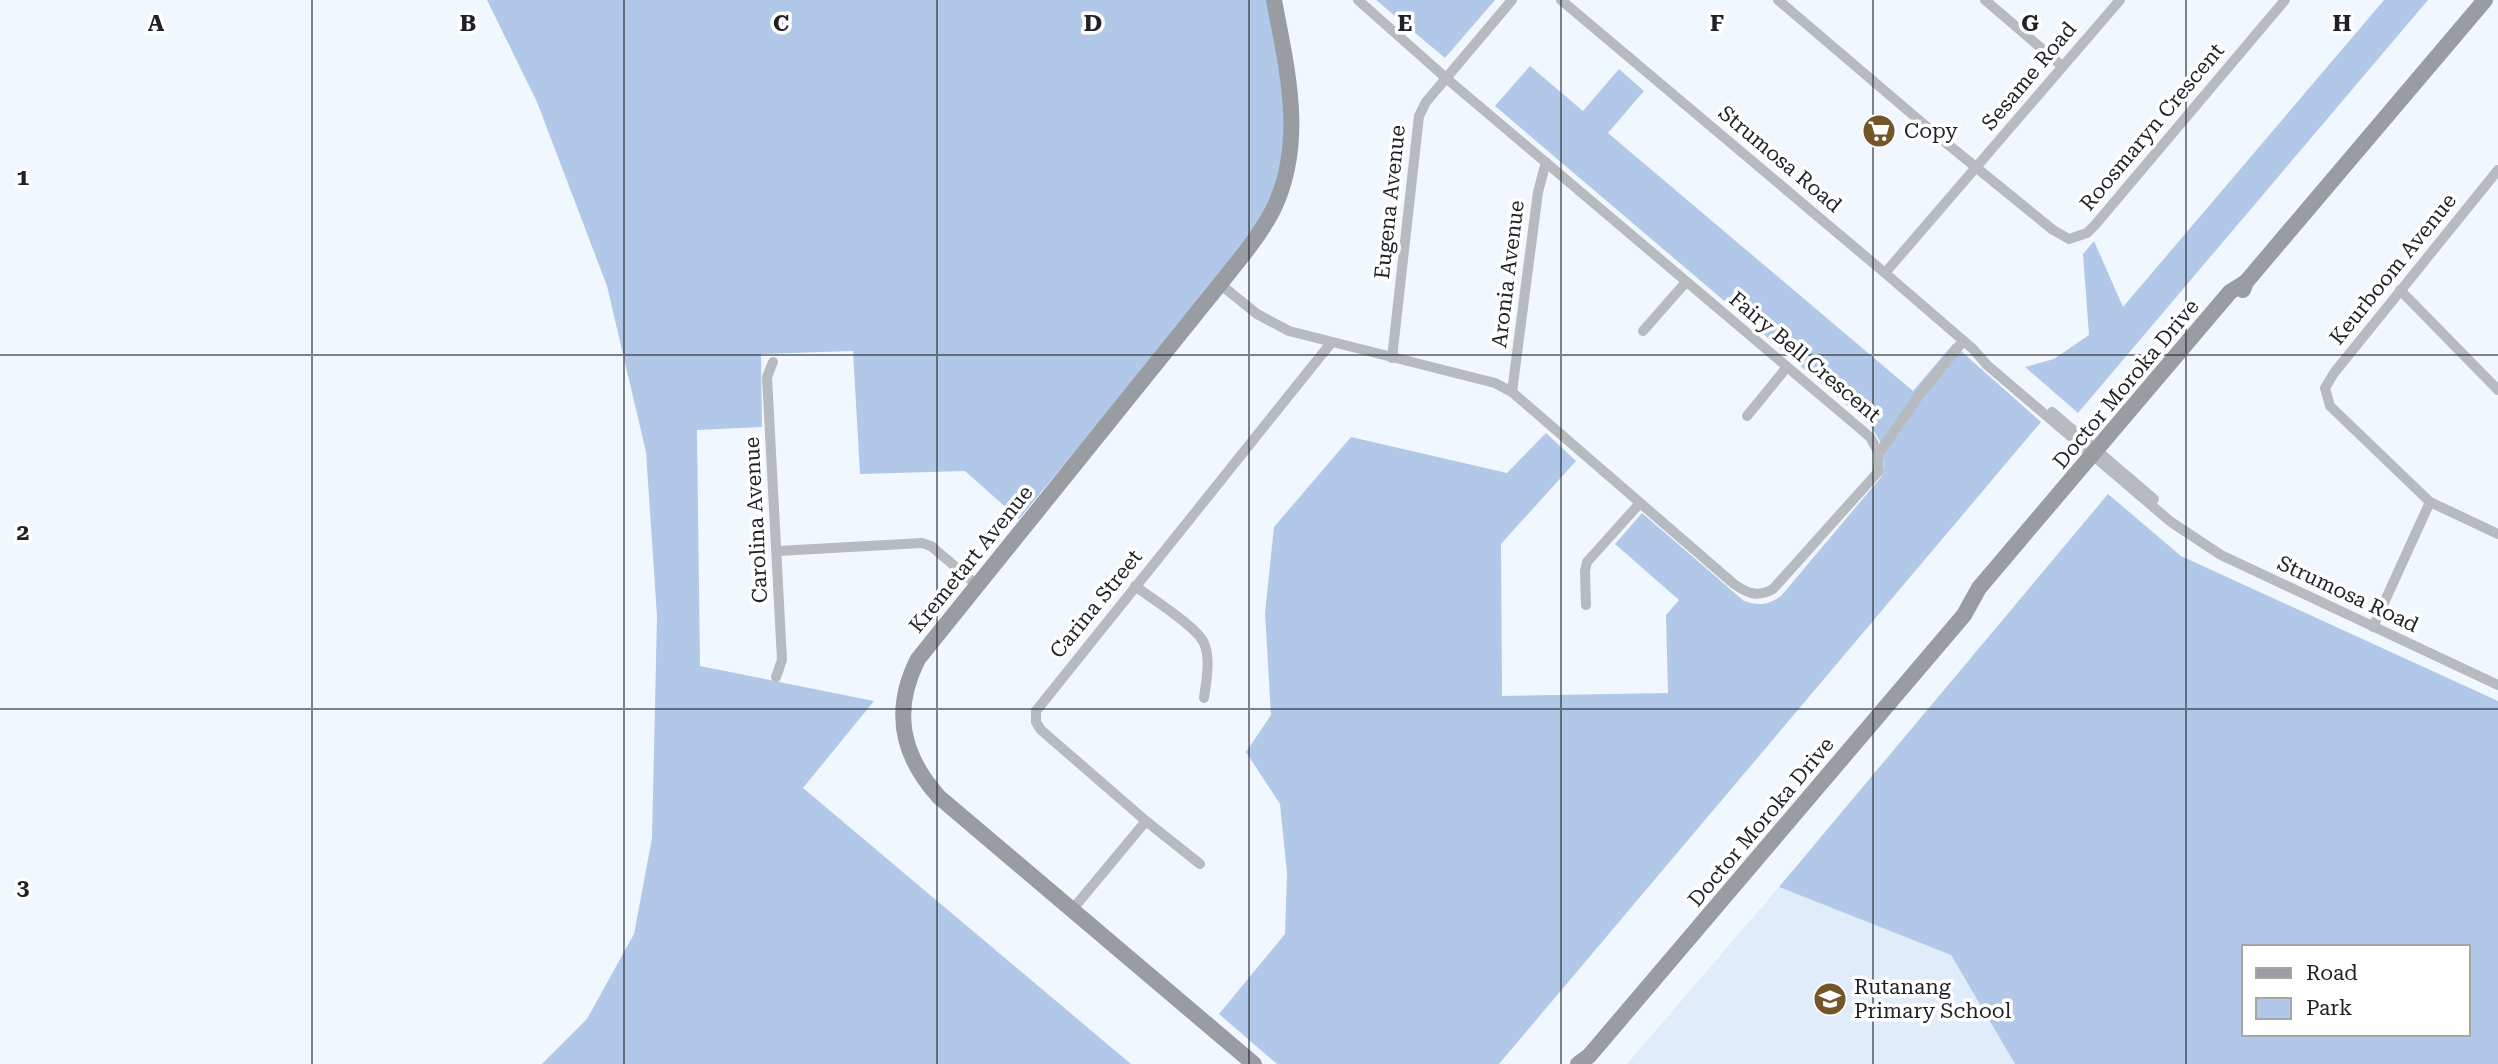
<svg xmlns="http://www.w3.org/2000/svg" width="2498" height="1064" font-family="'Roboto Serif',serif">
<rect width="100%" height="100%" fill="#f1f7ff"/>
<polygon fill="#e1ecfb" points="1779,887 1951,955 2015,1064 1627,1064"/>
<g fill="#b1c8e9" fill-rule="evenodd">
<polygon points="487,0 1269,0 1284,85 1285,144 1274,188 1267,207 1253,231 1216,281 1019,519 965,471 860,474 853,351 761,354 762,427 697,430 700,666 874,701 803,788 1131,1064 542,1064 587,1019 634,934 652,838 657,616 646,452 607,286 537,102"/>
<polygon points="1376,0 1495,0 1445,58"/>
<polygon points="2384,0 2428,0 2078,413 2025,367 2054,359 2089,335 2083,254 2094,241 2123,307"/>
<path d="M1530,66L1583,111L1619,69L1644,91L1608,133L1913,391L1953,344L2041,422L1499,1064H1277L1219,1014L1285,934L1287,873L1280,804L1246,752L1271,715L1265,613L1274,527L1351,437L1507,473L1546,433L1576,461L1501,544L1502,696L1668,693L1666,615L1679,600L1615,544L1642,513L1744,601C1759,606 1768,605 1781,596L1882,476C1887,452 1883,444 1869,424L1495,106Z"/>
<path d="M2108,494L2181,556L2498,701V1064H2015L1951,955L1779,887ZM2244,947H2468V1034H2244Z"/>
</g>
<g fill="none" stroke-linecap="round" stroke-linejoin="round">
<g stroke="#b7babe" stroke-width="10">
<polyline points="1561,0 1885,273 1973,349 1987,365 2171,522 2221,555 2498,685"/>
<polyline points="1778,0 1940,138 2053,230 2069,239 2087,233 2095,225 2285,0"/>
<polyline points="1985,0 2062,66"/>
<polyline points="2498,170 2334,373 2325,388 2330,406 2430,502 2498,534"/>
<polyline points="1885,273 2120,0"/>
<path d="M1220,284L1257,314L1289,331L1495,383L1512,392L1734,584C1747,593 1758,598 1773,589L1878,472L1879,453L1870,437L1446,78L1358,0"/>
<polyline points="2400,290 2498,390"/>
<polyline points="1643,331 1686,282"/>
<polyline points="1392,358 1419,116 1426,102 1512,0"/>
<polyline points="773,362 767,377 782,660 776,677"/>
<polyline points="1512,392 1538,192 1546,162"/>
<polyline points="2052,412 2154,499"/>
<polyline points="1747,416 1787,367"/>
<polyline points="1879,453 1920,394 1963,341"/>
<polyline points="778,551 922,543 931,546 977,585"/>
<path d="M1135,586C1151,598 1197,627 1204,643C1211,659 1206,682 1204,698"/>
<polyline points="1586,605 1585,571 1587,562 1640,503"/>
<polyline points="2373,627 2430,502"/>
<polyline points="1200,864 1146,821 1041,730 1036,722 1036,711 1331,343"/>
<polyline points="1072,910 1146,821"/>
</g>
<g stroke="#999da2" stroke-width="16">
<polyline points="2243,290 2246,282 2485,0"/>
<path d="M1254,1064L939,797C901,755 892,710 918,659L1220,284C1239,260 1259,237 1273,210C1306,142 1287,70 1274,0"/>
<polyline points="1578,1064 1589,1056 1964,615 1979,588 2230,292 2246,282"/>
</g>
</g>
<path fill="none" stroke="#1f2124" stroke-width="2" stroke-opacity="0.55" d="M312,0V1064M624,0V1064M937,0V1064M1249,0V1064M1561,0V1064M1873,0V1064M2186,0V1064M0,355H2498M0,709H2498"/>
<defs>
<symbol id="supermarket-disc" viewBox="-11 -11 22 22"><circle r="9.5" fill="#73562a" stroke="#fff"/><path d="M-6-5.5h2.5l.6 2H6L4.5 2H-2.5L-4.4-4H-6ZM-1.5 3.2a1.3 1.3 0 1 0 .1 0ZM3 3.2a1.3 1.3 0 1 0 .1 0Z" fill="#fff"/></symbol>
<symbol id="school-disc" viewBox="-11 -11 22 22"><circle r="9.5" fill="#73562a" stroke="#fff"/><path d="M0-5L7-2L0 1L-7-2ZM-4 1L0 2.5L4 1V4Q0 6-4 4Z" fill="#fff"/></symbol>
</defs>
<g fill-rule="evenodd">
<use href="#supermarket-disc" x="1860" y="112" width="38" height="38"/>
<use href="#school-disc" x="1811" y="980" width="38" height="38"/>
</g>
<g text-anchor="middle" stroke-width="7" stroke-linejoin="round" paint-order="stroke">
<g font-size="21" fill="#1f2124" stroke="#fff">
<text transform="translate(2029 76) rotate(-50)" y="7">Sesame Road</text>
<text transform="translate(2152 127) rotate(-50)" y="7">Roosmaryn Crescent</text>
<text transform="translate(1780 159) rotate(40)" y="7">Strumosa Road</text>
<text transform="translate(1390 202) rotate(-84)" y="7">Eugena Avenue</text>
<text transform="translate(2393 269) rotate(-51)" y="7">Keurboom Avenue</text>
<text transform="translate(1508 274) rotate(-83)" y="7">Aronia Avenue</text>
<text transform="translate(1805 357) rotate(40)" y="7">Fairy Bell Crescent</text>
<text transform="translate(2126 384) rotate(-50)" y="7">Doctor Moroka Drive</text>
<text transform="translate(756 520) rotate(-93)" y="7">Carolina Avenue</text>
<text transform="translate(971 559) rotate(-51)" y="7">Kremetart Avenue</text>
<text transform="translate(2348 594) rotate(25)" y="7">Strumosa Road</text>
<text transform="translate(1096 604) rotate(-51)" y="7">Carina Street</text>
<text transform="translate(1761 822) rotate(-50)" y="7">Doctor Moroka Drive</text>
</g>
<g font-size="21" fill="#1f2124" stroke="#fff" text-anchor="start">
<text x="1904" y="138">Copy</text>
<text x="1854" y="994">Rutanang<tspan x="1854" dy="24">Primary School</tspan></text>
</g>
</g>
<g font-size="23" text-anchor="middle" font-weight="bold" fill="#1f2124" stroke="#fff" stroke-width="7" stroke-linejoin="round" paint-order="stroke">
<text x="156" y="31">A</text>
<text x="468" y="31">B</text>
<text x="781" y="31">C</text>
<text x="1093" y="31">D</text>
<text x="1405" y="31">E</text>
<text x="1717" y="31">F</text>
<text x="2030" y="31">G</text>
<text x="2342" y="31">H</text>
<text x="23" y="185">1</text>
<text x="23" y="540">2</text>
<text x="23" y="895">3</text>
</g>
<rect x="2242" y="945" width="228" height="91" fill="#ffffff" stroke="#a5a6a7" stroke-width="2"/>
<rect x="2256" y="968" width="35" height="10" fill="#999da2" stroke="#a5a6a7" stroke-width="2"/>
<text x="2306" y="980" font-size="21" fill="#1f2124">Road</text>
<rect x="2256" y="998" width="35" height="21" fill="#b1c8e9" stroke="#a5a6a7" stroke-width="2"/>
<text x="2306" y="1015" font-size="21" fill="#1f2124">Park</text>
</svg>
